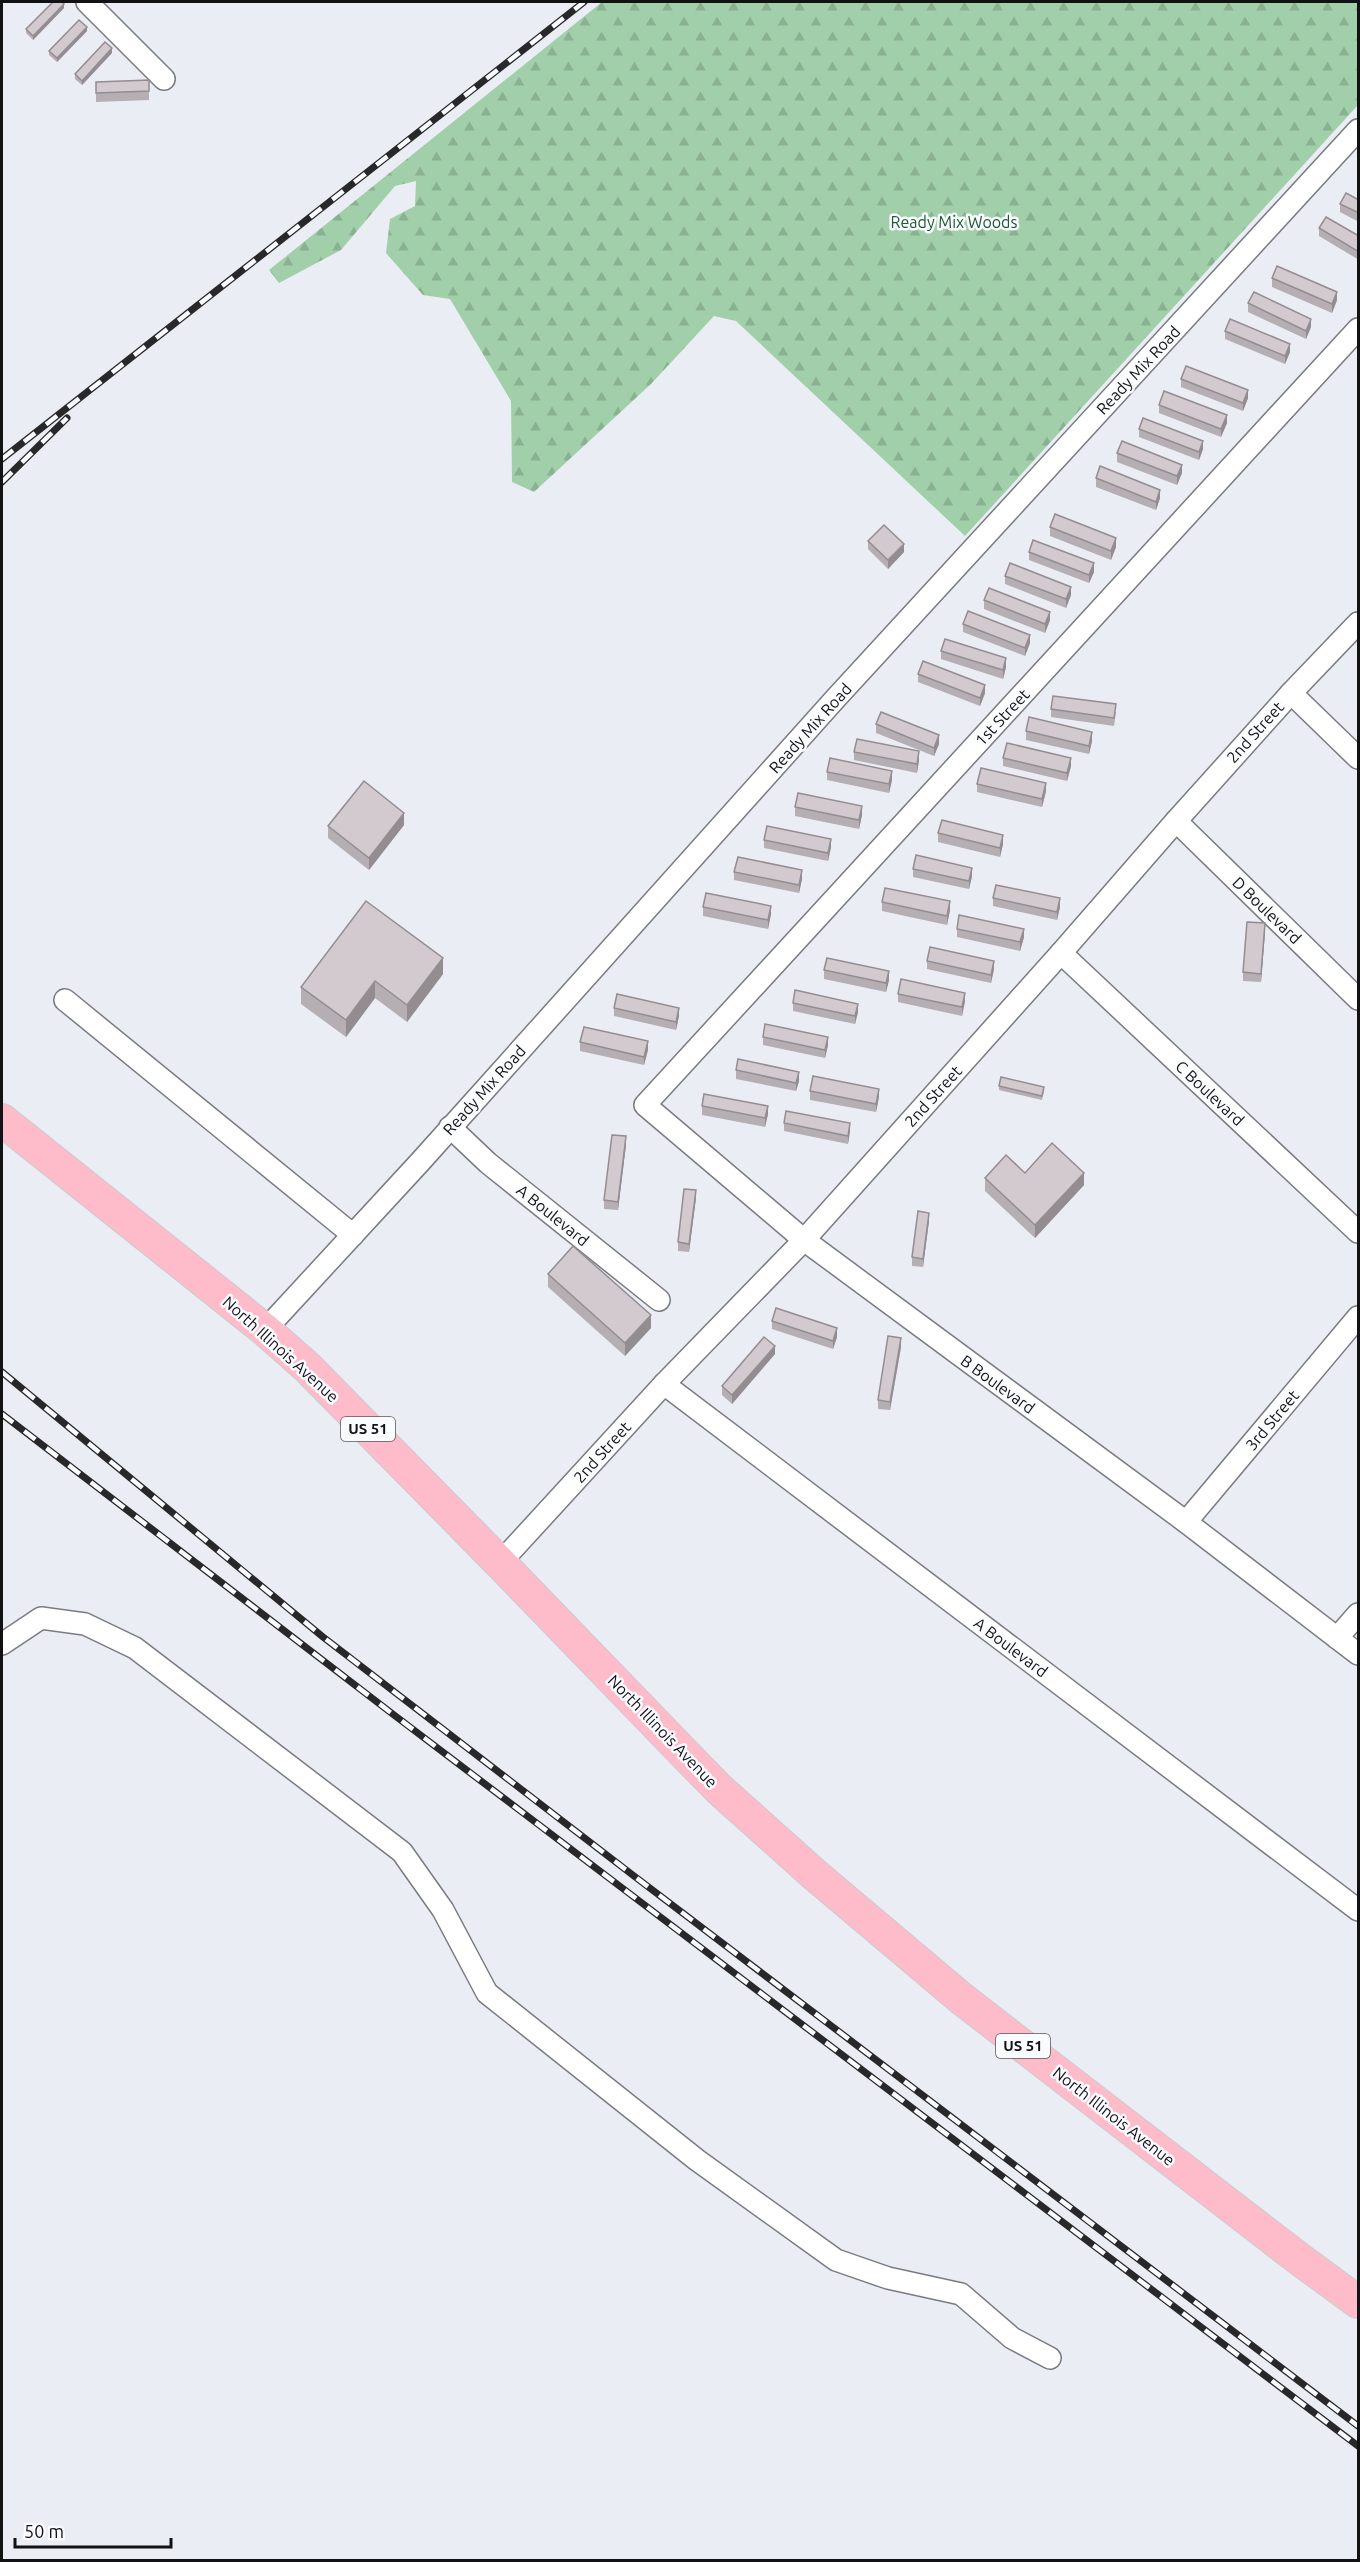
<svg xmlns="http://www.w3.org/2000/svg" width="1360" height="2562" font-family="Ubuntu,sans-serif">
<defs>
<pattern id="forest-firs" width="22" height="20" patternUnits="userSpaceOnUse" patternTransform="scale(1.5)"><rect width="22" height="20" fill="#a1cfaa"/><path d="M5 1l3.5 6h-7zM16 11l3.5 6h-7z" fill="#8ab191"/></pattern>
</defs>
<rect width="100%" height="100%" fill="#ebedf5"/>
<polygon fill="url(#forest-firs)" points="602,2 1358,2 1358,105 965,536 736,321 714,316 651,384 534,492 512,482 511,401 450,299 423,295 386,253 390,219 415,206 416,181 395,186 341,250 279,283 269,270"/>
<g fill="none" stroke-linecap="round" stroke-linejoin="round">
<defs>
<g id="minor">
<polyline points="87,2 164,79"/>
<polyline points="1358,329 645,1105 804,1240 1186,1522 1358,1654"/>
<polyline points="1291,693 1358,758"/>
<polyline points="1176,821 1358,999"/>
<polyline points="1061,953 1358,1232"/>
<polyline points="65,1000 353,1235"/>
<polyline points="450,1127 488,1163 659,1300"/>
<polyline points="265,1330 420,1162 836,698 1358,130"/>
<polyline points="664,1384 1358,1910"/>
<polyline points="1186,1522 1358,1317"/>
<polyline points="500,1563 664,1384 804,1240 1061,953 1176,821 1291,693 1358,623"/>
<polyline points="1337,1638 1358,1614"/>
<polyline points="2,1644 41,1618 85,1624 135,1648 402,1852 443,1910 487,1993 697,2160 836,2260 888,2278 961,2294 1012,2338 1050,2358"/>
</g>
<polyline id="primary" points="2,1120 265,1330 307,1367 500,1563 679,1748 719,1789 815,1875 962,1999 1298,2258 1358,2302"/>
</defs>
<use href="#minor" stroke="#7a7b82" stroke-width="24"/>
<use href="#primary" stroke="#cbcbcc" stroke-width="34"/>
<use href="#minor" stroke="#fff" stroke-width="21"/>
<use href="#primary" stroke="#febbca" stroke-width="32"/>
<defs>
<g id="rail">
<polyline points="2,459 584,2"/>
<polyline points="2,482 67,418"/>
<polyline points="2,1372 323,1637 634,1876 1358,2426"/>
<polyline points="2,1414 394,1715 1358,2446"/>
</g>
</defs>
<use href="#rail" stroke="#28282b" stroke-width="7"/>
<use href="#rail" stroke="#fafbfe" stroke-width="4.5" stroke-dasharray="14" stroke-linecap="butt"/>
</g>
<g fill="#b5aeb2">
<polygon points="64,8 33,40 26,33 26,29"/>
<polygon points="87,31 57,62 49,55 49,51"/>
<polygon points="112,53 82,85 75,79 75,74"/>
<polygon points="149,80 149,100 96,102 96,82"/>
<polygon points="1359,200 1359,222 1340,212 1340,204"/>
<polygon points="1319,228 1359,236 1359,260 1319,236"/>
<polygon points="1272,278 1337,300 1332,313 1272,287"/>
<polygon points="1248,303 1311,327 1306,339 1248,312"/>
<polygon points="1225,331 1290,352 1285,364 1225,339"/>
<polygon points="1181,379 1248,398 1243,411 1181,387"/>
<polygon points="1159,405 1227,423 1221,437 1159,413"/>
<polygon points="1139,429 1203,449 1199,460 1139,437"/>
<polygon points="1117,453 1182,473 1177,485 1117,462"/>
<polygon points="1096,478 1160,498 1156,510 1096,487"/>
<polygon points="1050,527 1116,547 1111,560 1050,536"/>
<polygon points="868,541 904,552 888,569 868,549"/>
<polygon points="1029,552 1094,572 1089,583 1029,560"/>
<polygon points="1005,576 1071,595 1066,608 1005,584"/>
<polygon points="984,600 1050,620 1045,633 984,609"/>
<polygon points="963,624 1030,643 1025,656 963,632"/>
<polygon points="941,651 1006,667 1003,679 941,659"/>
<polygon points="918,674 985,693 980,706 918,682"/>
<polygon points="1051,709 1116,712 1114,726 1051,717"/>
<polygon points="876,724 939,744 934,756 876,733"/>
<polygon points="1026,731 1092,741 1089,754 1026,740"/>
<polygon points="854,752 919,760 917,773 854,760"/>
<polygon points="1003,758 1071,766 1067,781 1003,766"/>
<polygon points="827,772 892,780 889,793 827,780"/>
<polygon points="977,784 1046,791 1042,807 977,792"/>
<polygon points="795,807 862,815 859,829 795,816"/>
<polygon points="404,825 369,870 328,838 328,826"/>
<polygon points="938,833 1003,844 1000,857 938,842"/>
<polygon points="764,840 831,847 828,861 764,848"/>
<polygon points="913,869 972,876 969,889 913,877"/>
<polygon points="734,872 802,879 799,893 734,880"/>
<polygon points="993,898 1060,907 1057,920 993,906"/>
<polygon points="882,902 950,910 947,925 882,911"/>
<polygon points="703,907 771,914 768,929 703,916"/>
<polygon points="957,929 1024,937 1020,951 957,937"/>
<polygon points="1265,932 1261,982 1243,981 1243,972"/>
<polygon points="927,961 994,969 991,983 927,969"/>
<polygon points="824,970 889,980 886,992 824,979"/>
<polygon points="443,974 407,1022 375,998 346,1037 301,1004 301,987"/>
<polygon points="898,994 965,1001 962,1016 898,1002"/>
<polygon points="793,1003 858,1012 855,1024 793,1011"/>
<polygon points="614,1008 679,1016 676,1030 614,1016"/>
<polygon points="763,1037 828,1045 825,1058 763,1045"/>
<polygon points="580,1042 648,1050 644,1065 580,1051"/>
<polygon points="736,1070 799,1081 796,1091 736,1079"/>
<polygon points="999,1086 1044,1091 1042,1100 999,1090"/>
<polygon points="810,1091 879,1097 876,1112 810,1100"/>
<polygon points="702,1106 768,1114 765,1127 702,1115"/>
<polygon points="784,1123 850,1131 848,1144 784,1131"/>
<polygon points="626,1145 618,1210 604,1209 604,1200"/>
<polygon points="1025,1173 1084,1185 1035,1238 985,1191 985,1178"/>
<polygon points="696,1198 689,1252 678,1251 678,1242"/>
<polygon points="929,1221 923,1267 912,1266 912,1257"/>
<polygon points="548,1274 651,1328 625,1356 548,1287"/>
<polygon points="772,1321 837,1337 833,1349 772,1329"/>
<polygon points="901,1347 890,1410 878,1409 878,1400"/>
<polygon points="775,1354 732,1404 722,1395 722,1386"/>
</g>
<g fill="#938d91">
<polygon points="64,4 64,8 33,40 33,36"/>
<polygon points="87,27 87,31 57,62 57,58"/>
<polygon points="112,48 112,53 82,85 82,81"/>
<polygon points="1337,292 1337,300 1332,313 1332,304"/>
<polygon points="1311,319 1311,327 1306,339 1306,331"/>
<polygon points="1290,344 1290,352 1285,364 1285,356"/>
<polygon points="1248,390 1248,398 1243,411 1243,403"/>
<polygon points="1227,415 1227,423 1221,437 1221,429"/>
<polygon points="1203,441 1203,449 1199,460 1199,452"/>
<polygon points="1182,465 1182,473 1177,485 1177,476"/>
<polygon points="1160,490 1160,498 1156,510 1156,502"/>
<polygon points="1116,538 1116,547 1111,560 1111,551"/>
<polygon points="904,544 904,552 888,569 888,560"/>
<polygon points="1094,563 1094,572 1089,583 1089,575"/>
<polygon points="1071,587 1071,595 1066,608 1066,599"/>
<polygon points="1050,612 1050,620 1045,633 1045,624"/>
<polygon points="1030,635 1030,643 1025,656 1025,648"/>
<polygon points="1006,658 1006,667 1003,679 1003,670"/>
<polygon points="985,685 985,693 980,706 980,698"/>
<polygon points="1092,732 1092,741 1089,754 1089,746"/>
<polygon points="939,735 939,744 934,756 934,748"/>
<polygon points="919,751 919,760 917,773 917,764"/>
<polygon points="1071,758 1071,766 1067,781 1067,773"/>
<polygon points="892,771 892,780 889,793 889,784"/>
<polygon points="1046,783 1046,791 1042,807 1042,799"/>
<polygon points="862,806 862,815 859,829 859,820"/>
<polygon points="404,813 404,825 369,870 369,858"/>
<polygon points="1003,835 1003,844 1000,857 1000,848"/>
<polygon points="831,839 831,847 828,861 828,853"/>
<polygon points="972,868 972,876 969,889 969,881"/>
<polygon points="802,870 802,879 799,893 799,885"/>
<polygon points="1060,898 1060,907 1057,920 1057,912"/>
<polygon points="950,901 950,910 947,925 947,916"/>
<polygon points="771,906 771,914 768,929 768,920"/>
<polygon points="1265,923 1265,932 1261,982 1261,974"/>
<polygon points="1024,929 1024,937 1020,951 1020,942"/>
<polygon points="443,958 443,974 407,1022 407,1005"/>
<polygon points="994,961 994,969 991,983 991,975"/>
<polygon points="889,971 889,980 886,992 886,983"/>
<polygon points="375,981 375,998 346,1037 346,1020"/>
<polygon points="965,993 965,1001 962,1016 962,1007"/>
<polygon points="858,1004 858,1012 855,1024 855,1016"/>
<polygon points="679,1008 679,1016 676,1030 676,1022"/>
<polygon points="828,1037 828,1045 825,1058 825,1050"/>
<polygon points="648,1041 648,1050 644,1065 644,1057"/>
<polygon points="799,1072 799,1081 796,1091 796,1083"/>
<polygon points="879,1089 879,1097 876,1112 876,1104"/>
<polygon points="768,1106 768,1114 765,1127 765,1118"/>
<polygon points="850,1123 850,1131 848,1144 848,1136"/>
<polygon points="626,1136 626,1145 618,1210 618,1202"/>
<polygon points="1084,1173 1084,1185 1035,1238 1035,1225"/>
<polygon points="696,1190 696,1198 689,1252 689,1244"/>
<polygon points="929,1213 929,1221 923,1267 923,1259"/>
<polygon points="651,1315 651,1328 625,1356 625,1343"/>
<polygon points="837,1328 837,1337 833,1349 833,1341"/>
<polygon points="901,1338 901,1347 890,1410 890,1402"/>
<polygon points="775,1346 775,1354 732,1404 732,1395"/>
</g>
<g fill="#d2cacf" stroke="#938d91" stroke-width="1.5">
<polygon points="53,2 62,2 64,4 33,36 26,29"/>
<polygon points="79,20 87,27 57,58 49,51"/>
<polygon points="105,42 112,48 82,81 75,74"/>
<polygon points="149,80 149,91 96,93 96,82"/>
<polygon points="1346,193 1359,200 1359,213 1340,204"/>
<polygon points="1326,217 1359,236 1359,252 1319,228"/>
<polygon points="1277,266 1337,292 1332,304 1272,278"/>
<polygon points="1254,292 1311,319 1306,331 1248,303"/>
<polygon points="1230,319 1290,344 1285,356 1225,331"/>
<polygon points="1186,366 1248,390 1243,403 1181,379"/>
<polygon points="1164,391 1227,415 1221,429 1159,405"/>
<polygon points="1143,418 1203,441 1199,452 1139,429"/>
<polygon points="1122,441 1182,465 1177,476 1117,453"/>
<polygon points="1100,466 1160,490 1156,502 1096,478"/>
<polygon points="1055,514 1116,538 1111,551 1050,527"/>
<polygon points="884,525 904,544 888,560 868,541"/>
<polygon points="1033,540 1094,563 1089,575 1029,552"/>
<polygon points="1010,563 1071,587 1066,599 1005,576"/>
<polygon points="989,588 1050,612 1045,624 984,600"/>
<polygon points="968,611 1030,635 1025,648 963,624"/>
<polygon points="945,639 1006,658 1003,670 941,651"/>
<polygon points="923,661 985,685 980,698 918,674"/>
<polygon points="1053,696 1116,704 1114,718 1051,709"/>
<polygon points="881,712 939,735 934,748 876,724"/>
<polygon points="1029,717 1092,732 1089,746 1026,731"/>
<polygon points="857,739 919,751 917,764 854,752"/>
<polygon points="1007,743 1071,758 1067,773 1003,758"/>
<polygon points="830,758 892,771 889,784 827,772"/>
<polygon points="981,768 1046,783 1042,799 977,784"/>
<polygon points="364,781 404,813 369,858 328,826"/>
<polygon points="798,793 862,806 859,820 795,807"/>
<polygon points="942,820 1003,835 1000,848 938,833"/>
<polygon points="767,826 831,839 828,853 764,840"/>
<polygon points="916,855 972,868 969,881 913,869"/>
<polygon points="738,857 802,870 799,885 734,872"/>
<polygon points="996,885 1060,898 1057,912 993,898"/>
<polygon points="885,888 950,901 947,916 882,902"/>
<polygon points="706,893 771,906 768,920 703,907"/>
<polygon points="366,901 443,958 407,1005 375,981 346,1020 301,987"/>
<polygon points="959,915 1024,929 1020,942 957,929"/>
<polygon points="1247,922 1265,923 1261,974 1243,972"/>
<polygon points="930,947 994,961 991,975 927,961"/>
<polygon points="827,958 889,971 886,983 824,970"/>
<polygon points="901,979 965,993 962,1007 898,994"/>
<polygon points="795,990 858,1004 855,1016 793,1003"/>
<polygon points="617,994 679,1008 676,1022 614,1008"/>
<polygon points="765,1024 828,1037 825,1050 763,1037"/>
<polygon points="584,1027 648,1041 644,1057 580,1042"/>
<polygon points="738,1059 799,1072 796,1083 736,1070"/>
<polygon points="813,1076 879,1089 876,1104 810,1091"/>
<polygon points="1001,1077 1044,1087 1042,1096 999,1086"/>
<polygon points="704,1094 768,1106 765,1118 702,1106"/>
<polygon points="786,1111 850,1123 848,1136 784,1123"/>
<polygon points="612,1135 626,1136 618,1202 604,1200"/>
<polygon points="1052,1143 1084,1173 1035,1225 985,1178 1006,1155 1025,1173"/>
<polygon points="684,1189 696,1190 689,1244 678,1242"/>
<polygon points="918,1211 929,1213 923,1259 912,1257"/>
<polygon points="573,1246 651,1315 625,1343 548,1274"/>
<polygon points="776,1308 837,1328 833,1341 772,1321"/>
<polygon points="888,1336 901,1338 890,1402 878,1400"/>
<polygon points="764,1337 775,1346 732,1395 722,1386"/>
</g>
<g text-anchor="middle" stroke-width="5" stroke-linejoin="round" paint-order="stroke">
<g fill="#fafbfe" stroke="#58585b" stroke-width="1.5">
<rect x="341" y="1417" width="54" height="24" rx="4.5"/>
<rect x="996" y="2034" width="54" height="24" rx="4.5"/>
</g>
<g font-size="15" font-weight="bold" fill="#121215">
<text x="368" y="1434">US 51</text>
<text x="1023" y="2051">US 51</text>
</g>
<g font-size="16" fill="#1c592f" stroke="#fafbfe">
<text x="954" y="228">Ready Mix Woods</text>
</g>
<g font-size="16" fill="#121215" stroke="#fafbfe">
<text transform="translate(1138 370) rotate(-47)" y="6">Ready Mix Road</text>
<text transform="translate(1002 717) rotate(-47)" y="6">1st Street</text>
<text transform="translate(810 728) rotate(-48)" y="6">Ready Mix Road</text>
<text transform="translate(1255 732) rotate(-48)" y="6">2nd Street</text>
<text transform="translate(1267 910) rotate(44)" y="6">D Boulevard</text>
<text transform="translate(484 1090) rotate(-48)" y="6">Ready Mix Road</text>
<text transform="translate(1210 1093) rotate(43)" y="6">C Boulevard</text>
<text transform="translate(933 1096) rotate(-48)" y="6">2nd Street</text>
<text transform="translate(553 1215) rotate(39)" y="6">A Boulevard</text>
<text transform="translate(281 1349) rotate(42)" y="6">North Illinois Avenue</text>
<text transform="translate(998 1384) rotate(36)" y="6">B Boulevard</text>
<text transform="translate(1272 1420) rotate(-50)" y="6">3rd Street</text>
<text transform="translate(602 1452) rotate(-48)" y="6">2nd Street</text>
<text transform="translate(1011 1647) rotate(37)" y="6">A Boulevard</text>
<text transform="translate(663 1731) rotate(46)" y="6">North Illinois Avenue</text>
<text transform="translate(1114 2116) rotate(38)" y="6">North Illinois Avenue</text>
</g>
</g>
<rect width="1360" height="2562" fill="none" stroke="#121215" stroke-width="6"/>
<path d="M15 2538v9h156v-9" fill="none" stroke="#121215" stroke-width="3"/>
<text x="24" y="2538" font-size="18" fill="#121215" stroke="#fafbfe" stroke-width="4.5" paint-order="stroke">50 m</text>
</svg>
